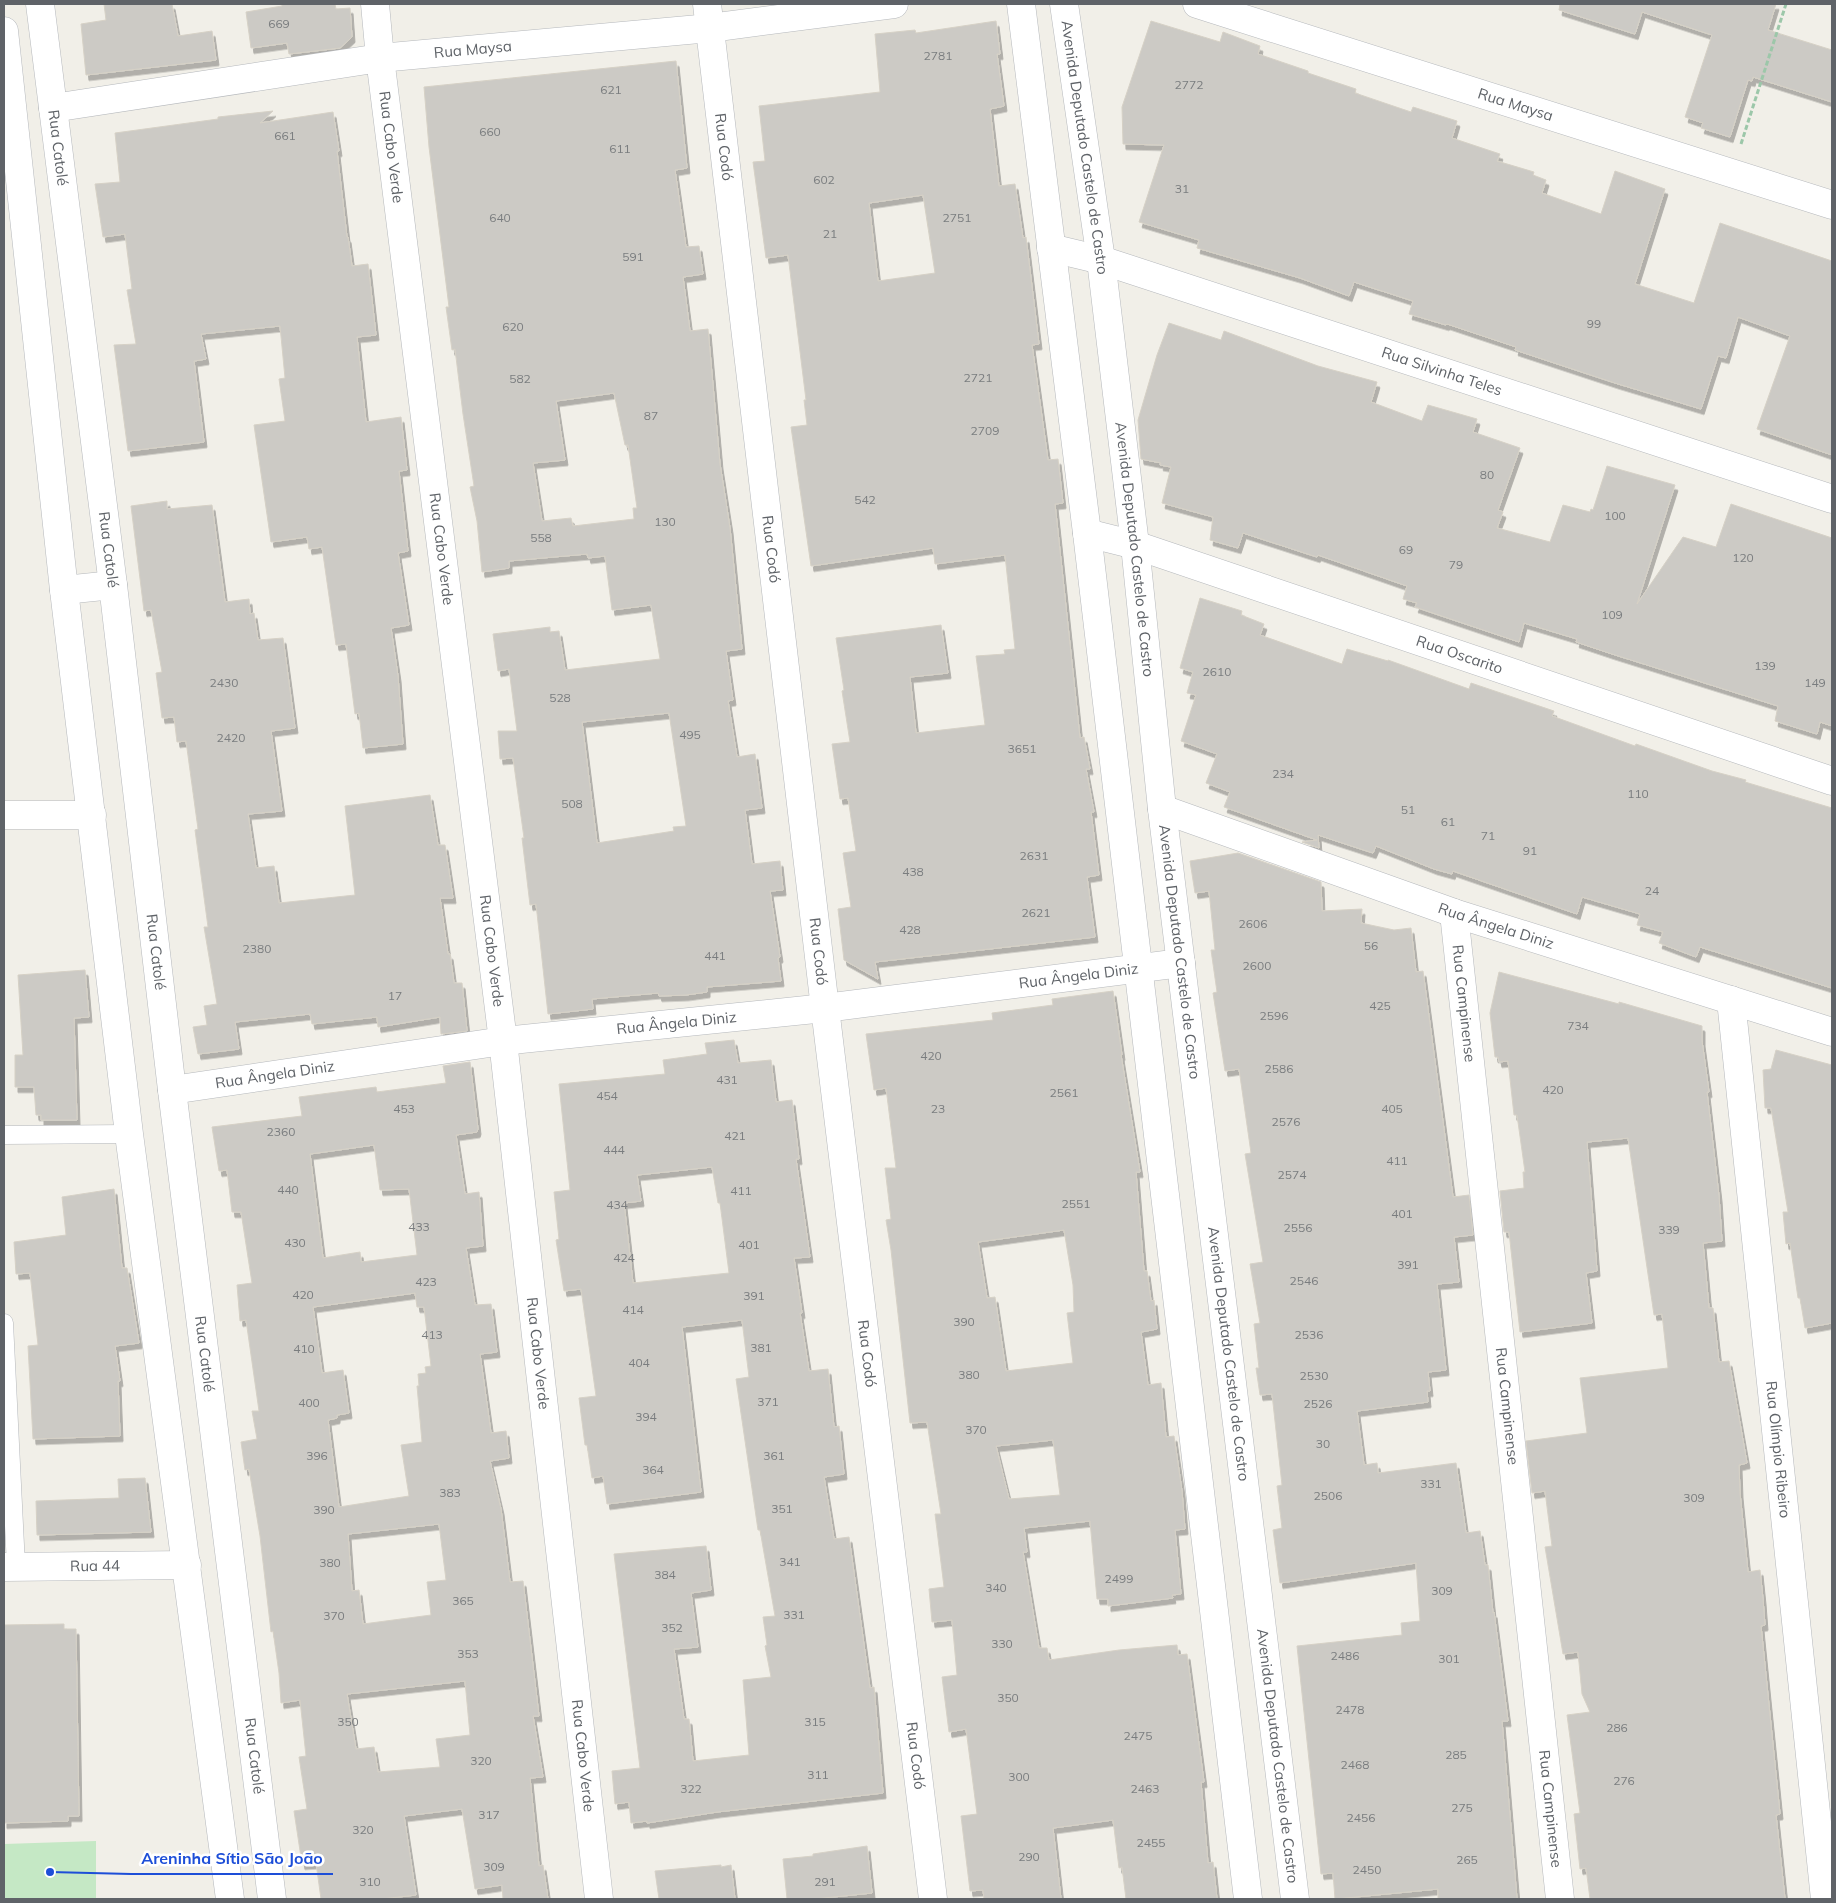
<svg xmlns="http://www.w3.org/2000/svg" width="1836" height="1903" font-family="Mulish,sans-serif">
<defs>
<filter id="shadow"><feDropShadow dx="3" dy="5.5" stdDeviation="0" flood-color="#0004"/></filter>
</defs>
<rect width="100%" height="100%" fill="#f1efe8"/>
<polygon fill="#c5e8c5" points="96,1841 96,1899 4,1899 4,1844"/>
<g fill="#cccac5" stroke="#d6d1c6" fill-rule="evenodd" filter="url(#shadow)">
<polygon points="104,4 172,4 178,36 212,31 216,60 86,75 81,24 106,20"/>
<polygon points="282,4 335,4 336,9 350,8 352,37 340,48 289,54 287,43 251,48 246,12 282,6"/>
<polygon points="1560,4 1776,4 1768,30 1832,50 1832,102 1753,77 1752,81 1748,80 1730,137 1701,128 1703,123 1685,117 1712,35 1642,12 1635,34 1559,10"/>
<path d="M996,21L1000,54H997L1004,106L990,109L999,186L1015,184L1023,238L1026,237L1039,344L1032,345L1048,460L1058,459L1063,503L1055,504L1080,738L1084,737L1090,769H1086L1094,812H1091L1099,875L1087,877L1095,937L875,962L878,979L844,960L838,909L851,907L843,853L856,851L848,798L840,799L832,744L850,742L842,691L844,690L836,638L941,625L948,673L910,677L916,733L985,725L976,656L1005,654L1004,650L1015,649L1005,555L935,564L933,548L811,566L791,427L807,425L804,400H806L788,255L766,258L753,162L765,161L759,106L880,92L875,34L915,30L916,33ZM923,195L935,273L878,281L869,203Z"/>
<polygon points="1151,21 1220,42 1223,32 1260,46 1258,54 1308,71 1308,73 1356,89 1355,93 1411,112 1413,107 1457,121 1452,138 1500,154 1497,161 1534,172 1533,175 1546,180 1542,193 1601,214 1615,171 1665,189 1635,284 1694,303 1720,223 1832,261 1832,455 1757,429 1790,336 1738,317 1726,358 1718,356 1701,409 1615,383 1515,350 1516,347 1447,324 1446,325 1409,314 1413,301 1354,282 1349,296 1300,278 1197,248 1199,240 1139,222 1164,145 1123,144 1122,107"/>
<path d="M676,61L687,168L675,170L686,247L699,246L703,274L683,277L690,331L708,329L720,464L730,528L742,649L726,651L733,700L728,701L737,757L755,754L762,808L745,810L752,864L780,861L783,890L770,891L780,957L778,958L781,981L707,987V992L686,995L659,996L658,993L592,999L593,1009L548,1014L536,904L530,905L522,838H524L513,758L500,759L498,731H517L509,669L498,671L493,634L550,627V632L559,631L565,670L660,659L651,605L612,610L605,556L588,558L587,554L509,561V568L482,572L477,521L470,487L474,486L463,414L455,349L452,350L446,307H449L429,147L424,87ZM614,393L625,445H628L637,508H633L634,519L573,526L571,518L542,521L533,463L565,460L556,401ZM669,713L686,826L673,827L674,831L597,843L582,722Z"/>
<polygon points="273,111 260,123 333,112 339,151 337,151 347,237 348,237 352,266 368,264 376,335 357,337 366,422 401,417 407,470 399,471 408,551 398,553 409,625 391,628 398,676 403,744 363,748 359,713 355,714 346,644 336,645 322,547 309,549 307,537 271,542 254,425 285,421 279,379 285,378 280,326 201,334 206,359 194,361 204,442 128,451 114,345 136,344 127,290 132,289 125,234 103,237 95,184 120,182 115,133 218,119 218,117"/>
<polygon points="1169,323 1221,340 1224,331 1318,366 1377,382 1371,402 1422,421 1428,405 1477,419 1473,432 1520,448 1498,510 1503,512 1497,528 1550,542 1563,505 1590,512 1591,509 1593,510 1607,466 1675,485 1637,604 1683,537 1716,547 1731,504 1832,538 1832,726 1820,722 1817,734 1775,721 1778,706 1612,654 1576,642 1577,639 1524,623 1519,642 1415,607 1417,603 1403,599 1407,586 1318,555 1317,557 1243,533 1238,548 1210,540 1213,517 1162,503 1171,467 1160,465 1161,463 1141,459 1138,420 1157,355"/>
<polygon points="167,501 167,509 212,505 225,602 249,599 250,614 254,613 258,640 283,638 295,728 271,731 282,811 248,814 256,868 274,866 279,903 355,895 345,806 430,795 438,845 445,845 453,898 440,898 448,954 450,954 454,983 462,983 467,1031 441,1034 440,1017 378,1027 377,1017 312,1024 310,1014 235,1022 239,1049 198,1054 193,1027 207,1025 204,1006 217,1004 204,927 208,927 195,830 198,829 186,741 177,742 174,717 162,718 156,673 162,672 151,610 144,611 131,506"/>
<polygon points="1200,598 1242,611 1241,615 1264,624 1260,635 1342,664 1347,649 1388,661 1388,660 1469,689 1471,683 1554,711 1552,716 1635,746 1636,744 1712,771 1746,780 1745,782 1832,808 1832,988 1700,947 1696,957 1659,943 1663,932 1637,925 1640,914 1582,897 1577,914 1453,871 1452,874 1434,869 1376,846 1373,853 1318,835 1319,848 1302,842 1317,840 1224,807 1230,792 1206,783 1217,754 1181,741 1196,695 1187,693 1193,672 1180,668"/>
<polygon points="1238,853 1321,882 1322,911 1362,909 1361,923 1394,930 1411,928 1416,972 1423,971 1453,1197 1469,1195 1473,1235 1454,1237 1459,1282 1437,1284 1446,1370 1428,1372 1430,1391 1427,1391 1428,1402 1357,1411 1364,1465 1377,1463 1378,1473 1456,1463 1466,1533 1480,1531 1485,1565 1488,1565 1493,1613 1494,1612 1508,1721 1502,1721 1517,1899 1438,1899 1438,1889 1335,1899 1333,1873 1321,1874 1297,1646 1402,1635 1401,1623 1420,1621 1416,1563 1280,1583 1273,1530 1282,1528 1277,1486 1282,1485 1272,1394 1260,1395 1256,1368 1259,1368 1254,1324 1260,1323 1250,1264 1263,1262 1245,1154 1251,1153 1239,1069 1225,1071 1213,993 1217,992 1211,950 1215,950 1209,891 1195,893 1190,861"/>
<polygon points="85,970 89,1017 74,1018 77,1120 41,1120 41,1115 36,1115 34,1087 15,1087 15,1055 23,1055 18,975"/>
<polygon points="1499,972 1619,1004 1619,1002 1702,1026 1702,1041 1709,1092 1707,1092 1719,1196 1722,1241 1703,1243 1709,1308 1713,1308 1719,1362 1729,1361 1747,1463 1739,1465 1740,1493 1748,1572 1760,1570 1763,1599 1765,1625 1761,1626 1780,1814 1776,1815 1785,1899 1590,1899 1586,1868 1580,1869 1574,1814 1580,1813 1567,1715 1590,1712 1582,1694 1578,1652 1563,1654 1545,1547 1552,1546 1545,1491 1532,1493 1526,1441 1587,1433 1580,1378 1668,1368 1662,1314 1654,1315 1628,1138 1587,1142 1597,1271 1586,1273 1592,1323 1520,1332 1509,1232 1504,1232 1500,1191 1524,1188 1523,1172 1525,1172 1517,1115 1514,1115 1508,1061 1499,1062 1498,1057 1495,1057 1490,1013"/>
<path d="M1113,991L1122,1055H1121L1140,1172H1136L1144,1271H1147L1151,1301L1154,1300L1157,1329L1141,1332L1148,1385L1161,1383L1166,1437L1174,1436L1182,1491L1185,1529L1175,1530L1181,1594L1172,1595L1173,1598L1108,1606V1599H1097L1090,1521L1024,1528L1027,1552H1023L1039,1648H1047L1049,1660L1119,1650L1177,1645L1178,1655L1187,1654L1204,1782H1201L1208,1863L1213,1862L1217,1899H1126L1122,1867L1119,1868L1113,1820L1053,1828L1061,1899H984L983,1890L970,1891L961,1816L977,1814L966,1729L949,1732L942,1677L957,1675L952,1620L932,1622L929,1589L944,1587L935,1514H941L927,1422L910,1423L891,1250L886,1220L891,1219L885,1168H896L886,1088L874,1090L866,1034L993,1020L992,1013L1053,1005L1052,999ZM1064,1230L1073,1285L1074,1312L1067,1313L1073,1363L1006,1371L995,1297L987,1298L978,1242ZM1053,1440L1060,1495L1009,1499L996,1446Z"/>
<path d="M734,1040L738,1063L771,1060L776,1102L792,1100L799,1159H796L810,1257L794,1258L802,1313H800L809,1371L828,1369L834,1427L839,1426L844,1474L824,1477L834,1539L849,1537L870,1688L874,1687L883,1793L717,1812L647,1823V1821L631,1823L629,1802L615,1804L612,1771L640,1768L614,1554L706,1546L711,1590L691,1593L698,1647L674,1649L684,1719H689L693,1761L749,1755L743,1680L771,1677L765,1646L767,1645L763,1617L775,1616L760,1530H758L736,1379L749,1377L742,1320L682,1327L701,1492L607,1504L603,1476L592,1478L587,1445H585L579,1398L596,1396L581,1289L564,1291L556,1240L559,1239L554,1192L570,1190L559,1084L665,1074L663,1060L707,1054L705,1043ZM712,1167L718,1203H720L729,1273L633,1283L624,1203L641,1201L637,1175Z"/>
<polygon points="1776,1050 1832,1065 1832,1323 1805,1328 1800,1298 1798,1298 1790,1243 1786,1244 1783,1212 1788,1212 1771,1108 1765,1108 1763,1070 1771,1069"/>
<path d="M470,1062L478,1129L477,1132L456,1135L465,1194L479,1192L483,1246L466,1248L475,1305L491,1304L497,1352L480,1354L491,1433L506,1431L509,1458L490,1461L501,1509L510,1582L523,1581L539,1716H533L543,1777L530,1778L539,1866L543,1865L548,1899H503L502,1885L475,1889L462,1809L404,1816L416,1895L381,1899H321L316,1863L302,1864L294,1811L307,1809L299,1757L306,1756L300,1700L281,1703L279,1673L273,1631L271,1632L260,1536L249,1469L245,1470L241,1442L257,1439L252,1411H259L246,1320L240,1321L237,1285L252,1283L241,1212H232L227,1170L219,1171L212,1127L302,1116L299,1097L376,1087L377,1092L446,1083L443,1066ZM374,1145L380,1190L409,1189L417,1255L361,1262L360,1252L323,1258L310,1154ZM415,1293L417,1307H424L431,1366L425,1367L426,1373L418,1374L419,1386H417L422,1442L401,1445L409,1496L339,1507L328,1420L337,1418V1415L349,1413L343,1370L322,1373L313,1307ZM439,1524L446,1580L427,1582L431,1615L363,1624L359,1590L352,1591L348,1534ZM465,1681L470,1735L436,1739L440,1767L378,1772L374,1747L356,1749L347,1694Z"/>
<polygon points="114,1189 122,1268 127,1268 139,1343 115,1346 120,1381 118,1381 120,1436 33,1439 28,1346 38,1345 30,1273 16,1274 14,1242 66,1235 62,1197"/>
<polygon points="145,1478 151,1532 37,1535 36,1501 119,1498 118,1479"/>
<polygon points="64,1624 64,1629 76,1629 79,1816 68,1816 68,1821 4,1823 4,1625"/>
<polygon points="867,1846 872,1893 814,1899 787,1899 783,1859 813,1856 813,1854"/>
<polygon points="721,1865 721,1867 731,1865 735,1899 659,1899 655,1871"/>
</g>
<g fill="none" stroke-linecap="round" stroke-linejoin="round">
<defs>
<g id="service">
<polyline points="4,1135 129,1134"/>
<polyline points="4,1323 16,1566"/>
</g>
<g id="minor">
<path id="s1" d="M375,4L380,58L503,1041L599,1899"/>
<path id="s2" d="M707,4L825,1008L933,1899"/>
<polyline points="1021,4 1087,533 1248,1899"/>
<path id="s3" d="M1064,4L1101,260L1135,545L1162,809L1295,1899"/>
<path id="s4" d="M1197,4L1832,205"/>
<path id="s5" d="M53,108L380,58L710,28L894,4"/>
<path id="s6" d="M1051,248L1101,260L1832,499"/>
<path id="s7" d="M1087,533L1135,545L1832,781"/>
<path id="s8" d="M1162,809L1454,913L1832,1032"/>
<polyline points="4,815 92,815"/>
<path id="s9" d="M1454,913L1560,1899"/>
<path id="s10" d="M1731,1000L1825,1899"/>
<path id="s11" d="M172,1090L503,1041L825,1008L1181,963"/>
<path id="s12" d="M4,1567L187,1565"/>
</g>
<g id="tertiary">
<path id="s13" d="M40,4L113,585L172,1090L272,1899"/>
<polyline points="4,31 64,590 129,1134 230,1899"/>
<polyline points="64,590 113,585"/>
</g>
</defs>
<use href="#service" stroke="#b5b8bc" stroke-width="19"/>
<use href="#minor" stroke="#b5b8bc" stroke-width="29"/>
<use href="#tertiary" stroke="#b5b8bc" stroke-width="29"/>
<polyline stroke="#9cc7a9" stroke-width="3" stroke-dasharray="5 2.5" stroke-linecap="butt" points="1741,144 1786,4"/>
<use href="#service" stroke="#fff" stroke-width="18"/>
<use href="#minor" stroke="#fff" stroke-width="28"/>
<use href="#tertiary" stroke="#fff" stroke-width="28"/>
</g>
<g text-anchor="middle" stroke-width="5" stroke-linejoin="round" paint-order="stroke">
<g font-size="12" fill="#7a7d7f">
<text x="279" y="28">669</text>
<text x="938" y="60">2781</text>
<text x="1189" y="89">2772</text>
<text x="611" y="94">621</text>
<text x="490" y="136">660</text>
<text x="285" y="140">661</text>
<text x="620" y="153">611</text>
<text x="824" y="184">602</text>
<text x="1182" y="193">31</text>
<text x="500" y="222">640</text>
<text x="957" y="222">2751</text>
<text x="830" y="238">21</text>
<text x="633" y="261">591</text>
<text x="1594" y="328">99</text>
<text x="513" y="331">620</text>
<text x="978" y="382">2721</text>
<text x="520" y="383">582</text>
<text x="651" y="420">87</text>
<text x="985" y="435">2709</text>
<text x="1487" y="479">80</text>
<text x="865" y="504">542</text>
<text x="1615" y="520">100</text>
<text x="665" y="526">130</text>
<text x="541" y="542">558</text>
<text x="1406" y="554">69</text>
<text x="1743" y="562">120</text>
<text x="1456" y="569">79</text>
<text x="1612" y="619">109</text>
<text x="1765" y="670">139</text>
<text x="1217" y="676">2610</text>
<text x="224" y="687">2430</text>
<text x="1815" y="687">149</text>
<text x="560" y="702">528</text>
<text x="690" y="739">495</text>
<text x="231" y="742">2420</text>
<text x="1022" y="753">3651</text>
<text x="1283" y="778">234</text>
<text x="1638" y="798">110</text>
<text x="572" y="808">508</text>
<text x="1408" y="814">51</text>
<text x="1448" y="826">61</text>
<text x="1488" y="840">71</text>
<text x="1530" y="855">91</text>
<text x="1034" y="860">2631</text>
<text x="913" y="876">438</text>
<text x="1652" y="895">24</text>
<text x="1036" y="917">2621</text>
<text x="1253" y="928">2606</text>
<text x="910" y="934">428</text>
<text x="1371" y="950">56</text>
<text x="257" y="953">2380</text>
<text x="715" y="960">441</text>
<text x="1257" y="970">2600</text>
<text x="395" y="1000">17</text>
<text x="1380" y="1010">425</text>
<text x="1274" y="1020">2596</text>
<text x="1578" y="1030">734</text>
<text x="931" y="1060">420</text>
<text x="1279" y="1073">2586</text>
<text x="727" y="1084">431</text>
<text x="1553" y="1094">420</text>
<text x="1064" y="1097">2561</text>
<text x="607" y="1100">454</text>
<text x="404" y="1113">453</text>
<text x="938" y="1113">23</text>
<text x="1392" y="1113">405</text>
<text x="1286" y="1126">2576</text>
<text x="281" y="1136">2360</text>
<text x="735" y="1140">421</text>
<text x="614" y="1154">444</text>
<text x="1397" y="1165">411</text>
<text x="1292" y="1179">2574</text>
<text x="288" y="1194">440</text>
<text x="741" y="1195">411</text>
<text x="1076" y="1208">2551</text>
<text x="617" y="1209">434</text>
<text x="1402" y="1218">401</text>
<text x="419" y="1231">433</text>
<text x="1298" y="1232">2556</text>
<text x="1669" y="1234">339</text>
<text x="295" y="1247">430</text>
<text x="749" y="1249">401</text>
<text x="624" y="1262">424</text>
<text x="1408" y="1269">391</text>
<text x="1304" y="1285">2546</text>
<text x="426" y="1286">423</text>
<text x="303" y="1299">420</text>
<text x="754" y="1300">391</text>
<text x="633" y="1314">414</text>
<text x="964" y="1326">390</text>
<text x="432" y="1339">413</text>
<text x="1309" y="1339">2536</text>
<text x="761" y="1352">381</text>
<text x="304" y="1353">410</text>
<text x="639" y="1367">404</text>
<text x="969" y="1379">380</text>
<text x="1314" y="1380">2530</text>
<text x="768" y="1406">371</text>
<text x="309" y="1407">400</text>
<text x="1318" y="1408">2526</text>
<text x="646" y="1421">394</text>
<text x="976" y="1434">370</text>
<text x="1323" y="1448">30</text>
<text x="317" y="1460">396</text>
<text x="774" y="1460">361</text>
<text x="653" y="1474">364</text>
<text x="1431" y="1488">331</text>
<text x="450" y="1497">383</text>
<text x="1328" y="1500">2506</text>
<text x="1694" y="1502">309</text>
<text x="782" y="1513">351</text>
<text x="324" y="1514">390</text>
<text x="790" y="1566">341</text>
<text x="330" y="1567">380</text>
<text x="665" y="1579">384</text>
<text x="1119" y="1583">2499</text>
<text x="996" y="1592">340</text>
<text x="1442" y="1595">309</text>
<text x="463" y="1605">365</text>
<text x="794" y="1619">331</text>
<text x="334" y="1620">370</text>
<text x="672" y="1632">352</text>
<text x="1002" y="1648">330</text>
<text x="468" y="1658">353</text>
<text x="1345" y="1660">2486</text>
<text x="1449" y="1663">301</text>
<text x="1008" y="1702">350</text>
<text x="1350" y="1714">2478</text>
<text x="348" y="1726">350</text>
<text x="815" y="1726">315</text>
<text x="1617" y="1732">286</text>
<text x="1138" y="1740">2475</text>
<text x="1456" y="1759">285</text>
<text x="481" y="1765">320</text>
<text x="1355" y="1769">2468</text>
<text x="818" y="1779">311</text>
<text x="1019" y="1781">300</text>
<text x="1624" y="1785">276</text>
<text x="691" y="1793">322</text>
<text x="1145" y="1793">2463</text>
<text x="1462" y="1812">275</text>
<text x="489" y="1819">317</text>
<text x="1361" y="1822">2456</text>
<text x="363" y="1834">320</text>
<text x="1151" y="1847">2455</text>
<text x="1029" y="1861">290</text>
<text x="1467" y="1864">265</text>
<text x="494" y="1871">309</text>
<text x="1367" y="1874">2450</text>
<text x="370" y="1886">310</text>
<text x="825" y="1886">291</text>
</g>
<g font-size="15" fill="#5f6368" stroke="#fff">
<text dy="5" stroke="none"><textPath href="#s5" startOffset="424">Rua Maysa</textPath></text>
<text dy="5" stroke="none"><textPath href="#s4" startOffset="334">Rua Maysa</textPath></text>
<text dy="5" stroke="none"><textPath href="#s13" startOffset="145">Rua Catolé</textPath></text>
<text dy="5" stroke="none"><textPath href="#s1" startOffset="144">Rua Cabo Verde</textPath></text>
<text dy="5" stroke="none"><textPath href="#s2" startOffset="144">Rua Codó</textPath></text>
<text dy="5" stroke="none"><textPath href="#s3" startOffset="145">Avenida Deputado Castelo de Castro</textPath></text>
<text dy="5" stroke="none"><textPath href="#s6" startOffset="410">Rua Silvinha Teles</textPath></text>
<text dy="5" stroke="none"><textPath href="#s13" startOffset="550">Rua Catolé</textPath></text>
<text dy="5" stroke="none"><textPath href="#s1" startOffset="549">Rua Cabo Verde</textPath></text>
<text dy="5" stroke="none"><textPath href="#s2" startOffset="549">Rua Codó</textPath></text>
<text dy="5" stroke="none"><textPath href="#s3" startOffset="550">Avenida Deputado Castelo de Castro</textPath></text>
<text dy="5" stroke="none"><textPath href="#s7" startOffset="392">Rua Oscarito</textPath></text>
<text dy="5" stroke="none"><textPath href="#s8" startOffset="354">Rua Ângela Diniz</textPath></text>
<text dy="5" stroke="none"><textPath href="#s13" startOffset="955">Rua Catolé</textPath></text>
<text dy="5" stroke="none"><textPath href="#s1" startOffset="954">Rua Cabo Verde</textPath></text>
<text dy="5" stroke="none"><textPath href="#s3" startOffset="955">Avenida Deputado Castelo de Castro</textPath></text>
<text dy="5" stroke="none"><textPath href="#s2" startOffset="954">Rua Codó</textPath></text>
<text dy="5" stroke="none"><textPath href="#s11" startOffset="914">Rua Ângela Diniz</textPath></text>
<text dy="5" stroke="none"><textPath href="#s9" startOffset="91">Rua Campinense</textPath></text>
<text dy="5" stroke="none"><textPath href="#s11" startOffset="509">Rua Ângela Diniz</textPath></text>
<text dy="5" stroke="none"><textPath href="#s11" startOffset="104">Rua Ângela Diniz</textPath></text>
<text dy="5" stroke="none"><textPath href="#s1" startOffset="1359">Rua Cabo Verde</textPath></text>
<text dy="5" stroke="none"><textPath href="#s3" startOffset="1360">Avenida Deputado Castelo de Castro</textPath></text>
<text dy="5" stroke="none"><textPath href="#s13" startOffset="1360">Rua Catolé</textPath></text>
<text dy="5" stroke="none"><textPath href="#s2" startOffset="1359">Rua Codó</textPath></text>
<text dy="5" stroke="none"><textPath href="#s9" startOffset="496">Rua Campinense</textPath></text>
<text dy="5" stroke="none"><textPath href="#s10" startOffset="452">Rua Olímpio Ribeiro</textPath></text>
<text dy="5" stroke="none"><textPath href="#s12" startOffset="91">Rua 44</textPath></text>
<text dy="5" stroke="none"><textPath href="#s3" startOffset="1765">Avenida Deputado Castelo de Castro</textPath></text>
<text dy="5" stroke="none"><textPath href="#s13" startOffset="1765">Rua Catolé</textPath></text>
<text dy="5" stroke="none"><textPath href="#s1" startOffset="1764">Rua Cabo Verde</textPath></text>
<text dy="5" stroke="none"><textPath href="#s2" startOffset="1764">Rua Codó</textPath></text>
<text dy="5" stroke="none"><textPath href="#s9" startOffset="901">Rua Campinense</textPath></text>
</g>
</g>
<path fill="none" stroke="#1d4ed8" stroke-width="2" d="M50 1872L131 1874H333"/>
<circle fill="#1d4ed8" stroke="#fff" stroke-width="2" cx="50" cy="1872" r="5"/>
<g font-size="16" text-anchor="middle" font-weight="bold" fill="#1d4ed8" stroke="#fff" stroke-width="5" stroke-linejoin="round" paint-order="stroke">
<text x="232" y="1864">Areninha Sítio São João</text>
</g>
<rect width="1836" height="1903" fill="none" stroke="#5f6368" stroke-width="10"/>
</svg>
